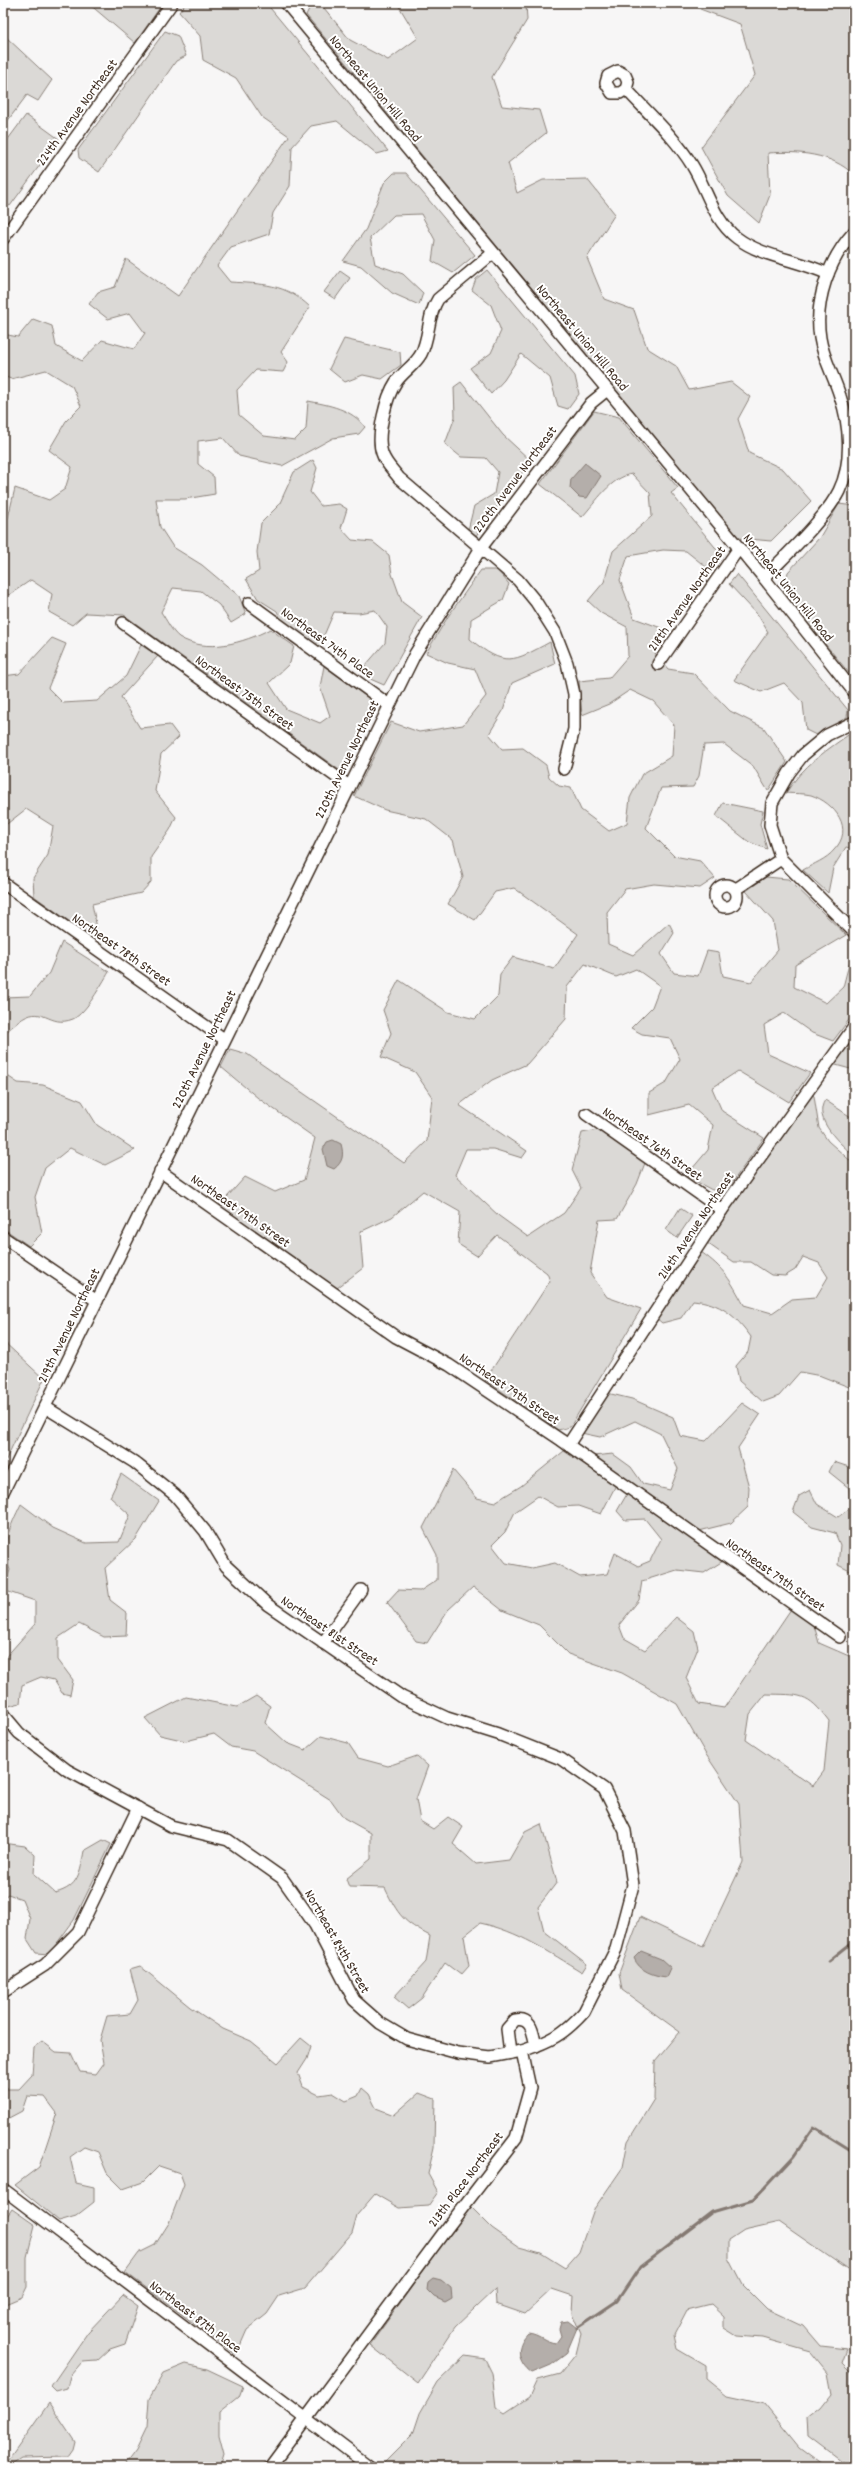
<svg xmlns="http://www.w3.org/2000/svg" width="857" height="2470" font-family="Dekko,sans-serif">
<rect width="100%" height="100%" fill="#f7f6f6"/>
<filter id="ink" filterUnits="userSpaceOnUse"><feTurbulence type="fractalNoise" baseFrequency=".025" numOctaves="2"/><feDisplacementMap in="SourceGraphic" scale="8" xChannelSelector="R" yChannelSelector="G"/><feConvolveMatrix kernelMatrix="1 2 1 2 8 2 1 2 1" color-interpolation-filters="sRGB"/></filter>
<g filter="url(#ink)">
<g fill="#dbd9d6" stroke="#8b827a" fill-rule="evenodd">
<polygon points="88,3 163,3 135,43"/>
<path d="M186,3H266L388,151L377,154L337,121L311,126L292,147L290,186L273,213L269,234L231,247L217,266L230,282C262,284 285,283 310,307L281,352L288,362L283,372L256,370L237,390L239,415L264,436L295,440L306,429L308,401C329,405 352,409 365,427L359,434L333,438L282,466L239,456L223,438L198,441V464L214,477L215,494L185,499H156L160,527L173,547L202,565L239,596L246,614L231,623L219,605L201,591L173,588L161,612C166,619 172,632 179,637C206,654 244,643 270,629L294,646L290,663L269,683L286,709L320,723L330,716L320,687L324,666L375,703L342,772L124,615L86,613L72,625L49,612L52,594L31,580L9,595L3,591V521L8,518L15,488L49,500L65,489L72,467L49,450L66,421L81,406L72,386L46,370L11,379L3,376V334L18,337L33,319L52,326L56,346L82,361L102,340L134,349L145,333L130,313L108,319L89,304L98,292L115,287L126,259L178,296L289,136L262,117L236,78L203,60L200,36L179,12Z"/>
<polygon points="312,3 320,3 350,40 388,60 418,38 397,3 423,3 427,6 433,3 526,3 527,20 492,77 502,106 539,110 546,133 508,163 517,193 543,180 587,179 615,214 587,258 604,299 634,310 647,348 676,366 689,390 731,382 750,397 738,419 749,453 783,469 811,501 771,541 738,538 306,15"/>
<path d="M693,3H846V7L854,13V175C832,153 797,151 768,153L770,195L759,223L728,196L701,147L755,75L740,24L700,9Z"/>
<polygon points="165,31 178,36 186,56 176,61 99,172 79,158 78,150"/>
<polygon points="3,37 6,37 52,80 38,101 27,95 3,127"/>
<polygon points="26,115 59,139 10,206 3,201 3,146"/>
<polygon points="394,173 406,173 475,255 453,273 432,261 435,240 421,214 394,215 370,238 375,264 403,274 423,293 419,305 392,293 361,266 343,261 366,229 384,183"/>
<polygon points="487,270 575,376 579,394 568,409 558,406 550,378 521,354 504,380 491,394 470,368 491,353 501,331 491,305 472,290 476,279"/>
<polygon points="340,271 350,278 335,299 324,292"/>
<polygon points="344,339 400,352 401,365 382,379 363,375 345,382 329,369"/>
<polygon points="461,382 503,435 531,461 475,537 468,530 474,506 494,494 498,472 486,458 461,457 445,444 455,417 454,387"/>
<path d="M594,411L619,417L678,488L671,493L719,552L706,567L686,551L663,550L628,556L620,580L634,618L664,629L650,647L668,669L693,673L730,711L764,728L787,762L768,791L753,766L724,744L704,745L699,776L693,787L661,788L646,828L674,856L700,861L715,878L700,888L654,884L625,889L607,912L608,944L633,955L669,923L674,933L661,954L674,973L698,976L707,951L719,953L723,976L751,982L778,950L773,921L746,891L766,877L788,879L846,935L795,965L794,987L826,1003L843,987L849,964L854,957V1013L833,1041L812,1033L784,1013L764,1025L768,1054L810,1073L789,1102L738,1071L712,1088L722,1111L764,1138L729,1187L712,1190L686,1176L708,1150L713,1125L689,1105L649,1115V1093L666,1083L680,1059L670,1038L642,1034L631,1028L652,1007L660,986L636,969L616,977L585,964L567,987L566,1019L527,1064L492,1080L459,1105L527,1151L522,1158L493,1149H466L455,1175L499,1216L528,1237L564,1213L581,1188L572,1170L582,1133L598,1130L645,1163L637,1184L617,1219L599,1220L590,1273L607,1297L641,1309L570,1427L558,1430L485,1380L550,1281L547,1273L497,1235L477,1256L458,1244L460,1212L423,1191L392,1217L360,1232L363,1268L337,1288L219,1206L245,1177L275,1192L304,1180L315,1138L258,1098L221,1067L230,1049L247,1054L404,1163L427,1141L432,1097L415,1072L381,1057L391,1033L383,1010L399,980L448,1012L475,1019L498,996L500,974L513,957L554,969L578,934L514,888L495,892L475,920L448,904L463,877L453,840L426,819L385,810L354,796L391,722L419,732L463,725L486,696L475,669L448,663L426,653L449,615L481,570H497L509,584L503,600L471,619L470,639C505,668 513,662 550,642L555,664L512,683L503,711L489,734L502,749L523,748L546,765L549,777L559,786L571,788L581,810L609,831L627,823L630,798L642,774L672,756L674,725L653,701L630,690L609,704L582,715L579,681L609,678L628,656L627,627L601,613L588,601L604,582L613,551L652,516L650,493L632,474C611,477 596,502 582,517L540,484Z"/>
<polygon points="313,460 317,468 310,492 321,506 339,504 347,509 341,528 352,540 373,542 389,555 392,574 402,602 422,617 384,685 368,678 365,666 385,643 387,627 375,610 359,613 334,612 325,633 315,646 282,622 277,611 258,599 246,579 259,571 257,552 261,523 279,505 294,472"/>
<polygon points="839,504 854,506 854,679 783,593 788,572 820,537"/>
<polygon points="737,574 848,710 847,717 818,736 806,730 803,703 784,683 761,692 734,680 768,632 758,615 729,584"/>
<polygon points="52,638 66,644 48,688 63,703 97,701 126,676 141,645 158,656 121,697 140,728 170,725 179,737 161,754 155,791 176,817 170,830 151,857 151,882 141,893 92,904 97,928 87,934 34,896 33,878 48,855 53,826 26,809 3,827 3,676 19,674"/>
<path d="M854,731V849L846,847L833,868L828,893L803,870C813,864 827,859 834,850C855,829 835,803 811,795C803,793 794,794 786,793C802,766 828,749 854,731Z"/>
<polygon points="723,803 763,811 760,824 767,849 749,842 716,816"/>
<path d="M62,942L109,972C101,985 86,1013 73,1019C48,1029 43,1002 18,1022C12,1027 7,1030 3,1037V997L30,996L49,973Z"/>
<polygon points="854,1036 854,1070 832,1064"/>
<polygon points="3,1073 18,1083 43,1085 82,1101 97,1125 135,1150 105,1165 70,1148 45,1168 35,1197 42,1233 29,1246 3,1228"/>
<path d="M811,1093L814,1096L819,1128L828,1141L854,1164V1389L821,1376L800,1372L779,1396L763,1402L739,1381L736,1366L748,1352L751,1337C735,1315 721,1303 693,1300L681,1318L662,1323L656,1318L701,1252C725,1269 730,1280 744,1305L772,1313L792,1299L816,1297L828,1277L819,1263L803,1257L795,1270L785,1276L771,1275L751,1262H734L707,1243Z"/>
<path d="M825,1100L854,1119V1156C841,1144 812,1120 825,1100Z"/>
<polygon points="680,1208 692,1216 677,1238 666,1230"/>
<polygon points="3,1341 44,1379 3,1466"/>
<polygon points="607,1393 632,1399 673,1417 680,1436 706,1441 742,1403 760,1415 738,1448 749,1487 748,1507 731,1523 699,1531 593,1456 613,1454 631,1467 643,1484 670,1490 678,1469 661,1434 635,1421 600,1437 581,1433"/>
<path d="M564,1451L616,1485L601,1514L578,1506L558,1507L538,1496L515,1512L505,1532L492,1545L506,1563L532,1568L555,1563L580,1577L607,1574L615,1553L638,1566L650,1561L661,1539L645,1519L625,1520L617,1511L627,1494L723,1561L704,1573L677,1570L642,1581L639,1600L619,1625L624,1638L645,1650L676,1617L694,1631L698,1648L686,1678L699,1704L724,1708L791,1609L814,1625L819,1643L849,1656L854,1655V2274L779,2222L744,2230L729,2240V2258L743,2285L767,2309L803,2326L820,2346L847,2349L842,2363L852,2373H854V2467H849L808,2436L807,2419L821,2408L832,2394L828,2373L811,2352L762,2338L737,2336L724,2328V2316L711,2304L687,2310L674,2335L677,2349L706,2366V2379L727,2396L764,2404L799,2447L826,2467L381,2466L413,2434L420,2413L438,2382L465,2356L485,2359L492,2373L496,2407L505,2413L529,2397L537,2380L560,2374L576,2354L581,2334L572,2313L573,2296L552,2289L525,2314L496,2304L495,2289L455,2327L418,2383L370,2345L470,2206L492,2228L519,2247L541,2253L565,2268L579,2252L594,2209L623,2167L628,2141L654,2099L655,2062L680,2032L622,1990L619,1973L640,1917L703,1947L743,1862L739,1804L705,1753L677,1704L622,1673L568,1654L539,1625L502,1610L473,1587L448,1610L427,1643L416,1641L387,1602L398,1590L420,1591L437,1580V1555L423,1528L453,1470L477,1498L495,1502L521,1486ZM766,1694C801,1695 807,1692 829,1721L824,1771L813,1786L746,1740L750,1714Z"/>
<polygon points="834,1462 852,1468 854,1463 854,1573 838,1565 840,1545 835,1533 812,1527 793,1512 799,1496 810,1490 817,1504 838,1517 850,1508 849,1488 829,1472"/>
<path d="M121,1474L159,1501L136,1539L105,1568L110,1600L127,1613L126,1636L104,1637L79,1624L58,1638V1660L73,1680L70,1695L62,1693L54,1680L41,1677L22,1685L20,1703L9,1706L3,1699V1660L35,1624V1601L3,1590L10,1570C0,1546 10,1527 21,1504L53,1528L86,1543L119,1542L130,1515L110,1497Z"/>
<path d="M256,1696L270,1706L265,1723L287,1743L305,1750L321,1736L348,1743L358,1758L388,1766L417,1756L428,1766L416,1799L420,1821L433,1829L448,1817L463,1827L453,1844L476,1864L509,1860L525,1832L541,1824L557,1882L538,1907L544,1931L587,1964L582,1972C549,1952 518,1931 480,1923L464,1936L469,1966L461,1975L445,1963L422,1998L408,2009L394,1997L426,1962L430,1936C403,1922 398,1915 385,1888L349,1887L346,1879L371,1859V1833L344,1818L331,1800L253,1751L231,1747L214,1734L186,1741L160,1735L145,1718L186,1697L237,1707Z"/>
<path d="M103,1840L111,1844L74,1920L49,1954L36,1953L27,1939L30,1919L22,1899L8,1894L3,1898V1843L25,1846L35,1855L34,1874L55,1893C79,1887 80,1872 84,1851Z"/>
<polygon points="140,1966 190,2007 223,2029 251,2041 278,2063 301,2038 311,2046 307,2059 298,2073 303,2087 319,2095 333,2093 346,2101 358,2096 362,2088 369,2094 376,2108 394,2115 419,2093 435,2099 434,2147 428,2174 438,2192 428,2206 399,2208 375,2194 357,2215 352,2233 305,2288 279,2296 267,2314 247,2330 236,2355 125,2272 139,2253 155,2245 169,2223 184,2184 180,2173 159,2166 143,2182 123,2189 107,2173 98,2152 84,2147 70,2157 76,2183 94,2187 94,2202 76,2216 59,2221 15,2185 39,2167 57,2113 45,2097 27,2096 22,2111 3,2121 3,2089 19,2089 32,2075 34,2047 42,2041 56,2052 71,2053 80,2072 96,2074 104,2063 100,2040 107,2016 130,2014 138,2000 130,1969"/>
<polygon points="12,2209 35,2225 27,2257 27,2287 22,2297 3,2305 3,2222"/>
<polygon points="123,2295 138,2306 125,2344 110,2349 97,2361 82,2362 70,2376 67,2388 56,2391 51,2386 88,2332"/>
<polygon points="186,2364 207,2369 243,2386 239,2397 219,2413 219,2435 224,2454 220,2467 123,2467 136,2450 147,2427 149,2399 164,2373"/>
<polygon points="49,2403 75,2442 73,2450 68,2457 22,2458 8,2467 4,2467"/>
</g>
<g fill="#b4aeaa" stroke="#847972">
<polygon points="585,463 601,476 587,498 579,497 570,488 571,479"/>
<path d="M333,1140L341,1144C344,1155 343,1162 334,1169L327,1166L323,1149L327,1142Z"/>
<path d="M641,1951L661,1959L671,1968L667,1977C654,1976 639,1971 634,1958Z"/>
<polygon points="433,2278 441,2280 451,2288 452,2298 445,2302 434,2297 427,2290 428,2282"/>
<path d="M568,2321L577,2328L566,2354L551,2365L532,2373C517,2362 515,2346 528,2333C539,2334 545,2342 556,2343L561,2336L559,2329L561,2322Z"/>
</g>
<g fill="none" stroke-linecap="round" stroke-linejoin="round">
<g stroke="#847972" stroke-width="3">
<polyline points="829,1961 854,1941"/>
<polyline points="577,2328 617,2301 640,2267 712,2212 753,2200 794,2156 814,2127 854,2152"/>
</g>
<defs>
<g id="minor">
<polyline points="286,3 764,578 854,692"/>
<path d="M626,89L620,93H612L606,83L608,76L618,71L625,75L628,82L626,89C649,114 674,136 692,165C707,189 713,220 737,238C762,257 799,260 828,274"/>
<polyline points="3,239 172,3"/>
<path d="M493,253L438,299C427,316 430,337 421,354C415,365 403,372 396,382C386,397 376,436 382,453C385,463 393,470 399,478L518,580L536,602L555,632L567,663L574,694V729L564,769"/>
<path d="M764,578C787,554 825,519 839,491C853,462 850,425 840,396C834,376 823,358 820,338C814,301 829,259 854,232"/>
<polyline points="249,603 389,705"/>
<polyline points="123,623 349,786"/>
<polyline points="658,664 739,548"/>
<polyline points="854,722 827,735 803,755 789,773 772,803 770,825 781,859 854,932"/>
<polyline points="3,883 224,1039"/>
<circle cx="726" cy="896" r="11"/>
<polyline points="736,889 781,859"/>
<polyline points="586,1114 722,1210"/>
<polyline points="160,1171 396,1337 449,1365 561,1440 840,1637"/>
<polyline points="3,1237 97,1301"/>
<path d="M45,1407L134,1462L175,1495L205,1531L226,1566L268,1605L402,1697L447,1718L498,1734L561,1759L604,1789L625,1831L633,1885L616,1949L584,2012C563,2035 551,2041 522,2051L530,2088L516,2138L444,2232L270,2467"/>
<polyline points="568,1445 722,1210 854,1027"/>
<polyline points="3,1492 415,654 481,548 591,403 607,390"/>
<polyline points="323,1643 361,1590"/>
<polyline points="3,1714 19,1733 67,1770 171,1826 228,1840 282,1878 315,1925 354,2000 380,2023 407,2039 458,2053 490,2057 522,2051"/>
<polyline points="3,1992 45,1965 78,1932 138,1808"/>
<path d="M510,2053L507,2029L515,2020C532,2016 533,2034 536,2046"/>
<polyline points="3,2189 370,2467"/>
</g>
</defs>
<use href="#minor" stroke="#3b2a1e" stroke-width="14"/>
<use href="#minor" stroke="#fff" stroke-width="11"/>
</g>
</g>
<g text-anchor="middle" stroke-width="4" stroke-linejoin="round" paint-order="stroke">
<g font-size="14" fill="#3b2a1e" stroke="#fff">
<text transform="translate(376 88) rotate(50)" y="5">Northeast Union Hill Road</text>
<text transform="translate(76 112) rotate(-54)" y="5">224th Avenue Northeast</text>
<text transform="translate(583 337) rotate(50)" y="5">Northeast Union Hill Road</text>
<text transform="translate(514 479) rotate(-53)" y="5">220th Avenue Northeast</text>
<text transform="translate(789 587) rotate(51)" y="5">Northeast Union Hill Road</text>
<text transform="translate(686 598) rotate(-55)" y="5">218th Avenue Northeast</text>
<text transform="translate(328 642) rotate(36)" y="5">Northeast 74th Place</text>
<text transform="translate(245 692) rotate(36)" y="5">Northeast 75th Street</text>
<text transform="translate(346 759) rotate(-64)" y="5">220th Avenue Northeast</text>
<text transform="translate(122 949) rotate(35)" y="5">Northeast 78th Street</text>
<text transform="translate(203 1049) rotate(-64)" y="5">220th Avenue Northeast</text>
<text transform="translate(653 1143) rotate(35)" y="5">Northeast 76th Street</text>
<text transform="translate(241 1210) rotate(35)" y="5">Northeast 79th Street</text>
<text transform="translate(695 1225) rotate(-56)" y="5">216th Avenue Northeast</text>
<text transform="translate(68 1325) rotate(-64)" y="5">219th Avenue Northeast</text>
<text transform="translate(510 1388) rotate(34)" y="5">Northeast 79th Street</text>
<text transform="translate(776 1574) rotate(35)" y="5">Northeast 79th Street</text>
<text transform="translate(330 1630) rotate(34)" y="5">Northeast 81st Street</text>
<text transform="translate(338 1941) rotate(60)" y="5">Northeast 84th Street</text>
<text transform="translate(465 2179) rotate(-53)" y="5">213th Place Northeast</text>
<text transform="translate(196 2316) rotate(37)" y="5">Northeast 87th Place</text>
</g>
</g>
<rect width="857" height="2470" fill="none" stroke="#fff" stroke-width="16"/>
<rect x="8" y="8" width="841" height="2454" fill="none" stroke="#3b2a1e" stroke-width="1.5" filter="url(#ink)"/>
</svg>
